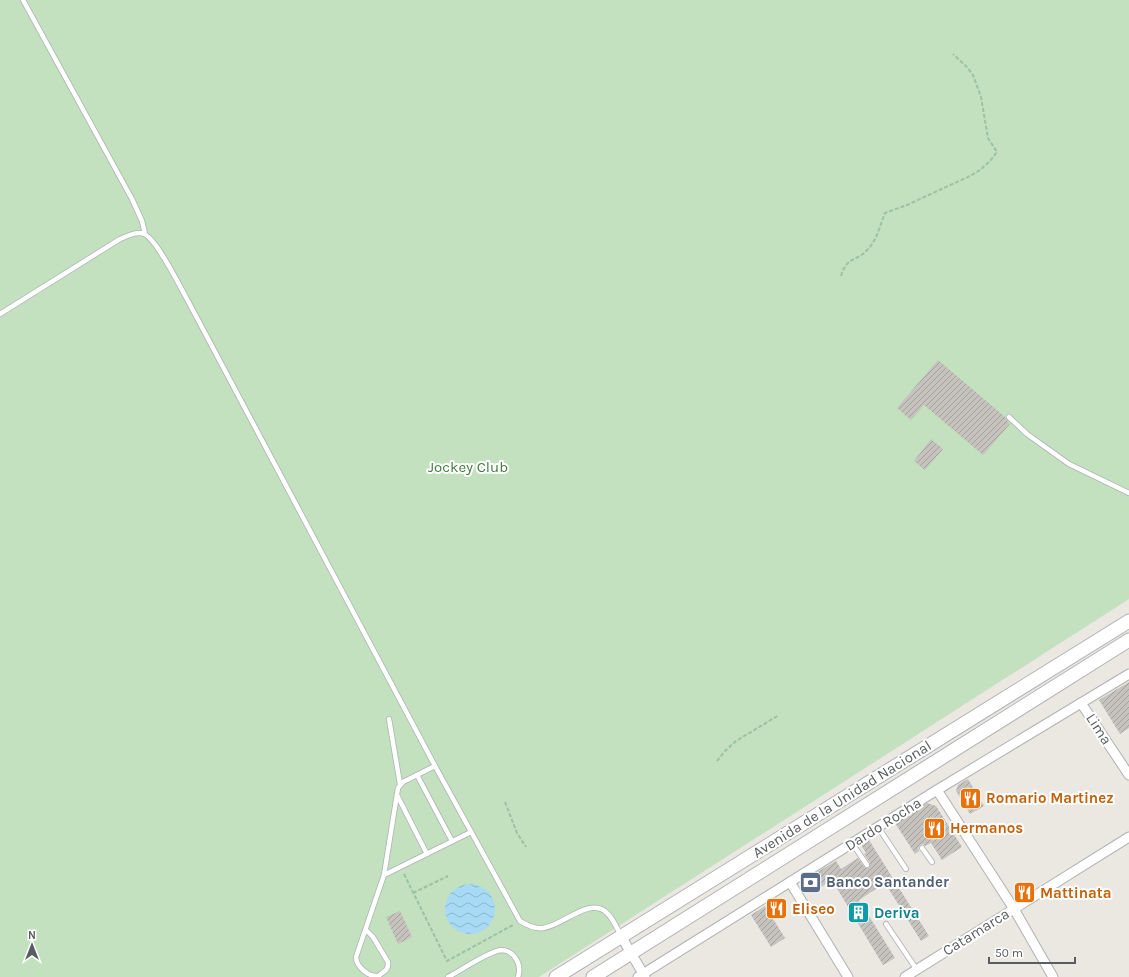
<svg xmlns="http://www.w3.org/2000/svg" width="1129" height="977" font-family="Karla,sans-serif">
<defs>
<pattern id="water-waves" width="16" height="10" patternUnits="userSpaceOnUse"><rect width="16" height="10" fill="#a7dbf5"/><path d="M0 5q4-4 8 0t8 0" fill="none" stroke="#8bb5ca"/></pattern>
<pattern id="building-hatch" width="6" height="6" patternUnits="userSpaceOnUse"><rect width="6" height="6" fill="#c6c2bd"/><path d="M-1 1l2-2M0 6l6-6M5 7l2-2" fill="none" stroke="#a4a19d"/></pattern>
</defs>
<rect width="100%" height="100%" fill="#ebe7e1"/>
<polygon fill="#c3e0bf" points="0,0 1129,0 1129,599 539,977 0,977"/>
<circle fill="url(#water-waves)" cx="470" cy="909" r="25"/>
<g fill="url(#building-hatch)">
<polygon points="938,360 1005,417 1010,424 983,455 924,405 911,420 897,408"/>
<polygon points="931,439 943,449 925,470 914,461"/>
<polygon points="1129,682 1129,728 1120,734 1099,700"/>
<polygon points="968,779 984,806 970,814 956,791 958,785"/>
<polygon points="927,803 936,806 962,847 942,860 931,843 925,846 923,844 920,845 918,848 919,851 915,854 895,823"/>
<polygon points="869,840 929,936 921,941 885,883 859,900 895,958 883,965 832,880 812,893 806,884 807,878 836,861 841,869 858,858 865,868 869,868 870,863 864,854 866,853 861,845"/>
<polygon points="765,906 785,938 771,947 751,915"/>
<polygon points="400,911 412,937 398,944 386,917"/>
</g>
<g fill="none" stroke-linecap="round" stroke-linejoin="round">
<defs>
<g id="lane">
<polyline points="23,0 132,199 142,221 145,234"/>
<path d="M0,314L120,239C128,236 136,231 144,234C157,239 180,287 188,301L435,766L520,921C528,926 535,929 543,928C562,926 589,897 606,912C613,918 617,928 621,936"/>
<polyline points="1009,417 1027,434 1069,464 1129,493"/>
<polyline points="389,719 400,784"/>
<polyline points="417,775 452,841"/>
<polyline points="397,795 427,854"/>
<polyline points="878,827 906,869"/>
<polyline points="852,843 867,865"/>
<polyline points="922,848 932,862"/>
<polyline points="384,875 398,788 403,782 435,766"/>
<polyline points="886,924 917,970"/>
<path d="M366,930L373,937L388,962C389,970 384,972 378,976C368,977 356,966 356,957L384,875L471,832"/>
<path d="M448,977C460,971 489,951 501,950C508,950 513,954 516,959C520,965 520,971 518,977"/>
</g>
<g id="street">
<polyline points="1081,703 1129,775"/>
<polyline points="937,790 1014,909 1053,977"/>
<polyline points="790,882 848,977"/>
<polyline points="621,936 645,977"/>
<polyline points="638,977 937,790 1129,674"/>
<polyline points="905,977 1129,837"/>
</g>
<g id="secondary">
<polyline points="556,977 1129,621"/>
<polyline points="593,977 1129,640"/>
</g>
</defs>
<use href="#lane" stroke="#aeb2b5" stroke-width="6"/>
<use href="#street" stroke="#aeb2b5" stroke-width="11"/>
<use href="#secondary" stroke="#aeb1b5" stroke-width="15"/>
<g stroke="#9bc2a2" stroke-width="2" stroke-dasharray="4 2" stroke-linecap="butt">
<path d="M841,276C847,256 856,262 867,250C877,241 880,225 885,213L907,205L970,176L980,170L990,161L997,152L988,138L981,97L973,75L967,67L953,54"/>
<polyline points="717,761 724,752 736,741 779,715"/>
<polyline points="505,802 517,833 526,847"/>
<polyline points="404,874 447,961 513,925"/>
<polyline points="413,893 448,876"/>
</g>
<use href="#lane" stroke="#fff" stroke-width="4.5"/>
<use href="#street" stroke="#fff" stroke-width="9"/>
<use href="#secondary" stroke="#fff" stroke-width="13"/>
</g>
<defs>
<symbol id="restaurant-square" viewBox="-11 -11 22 22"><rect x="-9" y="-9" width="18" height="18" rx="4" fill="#e8710a" stroke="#fff"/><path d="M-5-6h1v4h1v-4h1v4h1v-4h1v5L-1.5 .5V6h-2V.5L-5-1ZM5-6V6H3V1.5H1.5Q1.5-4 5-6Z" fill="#fff"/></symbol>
<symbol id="bank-square" viewBox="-11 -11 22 22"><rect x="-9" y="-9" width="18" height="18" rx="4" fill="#5c6f8a" stroke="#fff"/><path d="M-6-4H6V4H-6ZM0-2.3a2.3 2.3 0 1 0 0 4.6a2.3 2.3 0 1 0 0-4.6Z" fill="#fff"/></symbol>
<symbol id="building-square" viewBox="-11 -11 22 22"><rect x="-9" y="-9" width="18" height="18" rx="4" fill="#0f9aa8" stroke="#fff"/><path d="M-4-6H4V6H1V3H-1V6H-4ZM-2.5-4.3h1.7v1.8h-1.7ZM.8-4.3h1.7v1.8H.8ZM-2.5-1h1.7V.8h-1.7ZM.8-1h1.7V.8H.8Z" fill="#fff"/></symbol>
</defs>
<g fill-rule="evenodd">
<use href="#restaurant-square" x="958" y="786" width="25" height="25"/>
<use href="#restaurant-square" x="922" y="816" width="25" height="25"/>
<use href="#bank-square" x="798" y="870" width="25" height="25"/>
<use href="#restaurant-square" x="1012" y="880" width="25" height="25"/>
<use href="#restaurant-square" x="764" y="896" width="25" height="25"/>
<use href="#building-square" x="846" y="900" width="25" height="25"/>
</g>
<g text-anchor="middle" stroke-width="4" stroke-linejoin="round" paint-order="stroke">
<g font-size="15" fill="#407c3c" stroke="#fff">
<text x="468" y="472">Jockey Club</text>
</g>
<g font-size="15" fill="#595d60" stroke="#fff">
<text transform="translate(1099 729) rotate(57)" y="5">Lima</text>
<text transform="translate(842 799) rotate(-32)" y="5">Avenida de la Unidad Nacional</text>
<text transform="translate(883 824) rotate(-32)" y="5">Dardo Rocha</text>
<text transform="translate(976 932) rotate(-32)" y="5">Catamarca</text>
</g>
<g font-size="15" font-weight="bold" fill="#c56008" stroke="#fff" text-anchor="start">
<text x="986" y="803">Romario Martinez</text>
<text x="950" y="833">Hermanos</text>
<text x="1040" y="898">Mattinata</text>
<text x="792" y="914">Eliseo</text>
</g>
<g font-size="15" font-weight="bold" fill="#4e5e75" stroke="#fff" text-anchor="start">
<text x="826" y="887">Banco Santander</text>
</g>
<g font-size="15" font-weight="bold" fill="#0d838f" stroke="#fff" text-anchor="start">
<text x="874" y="918">Deriva</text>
</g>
</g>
<g transform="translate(32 945)" stroke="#ffffff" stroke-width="3" paint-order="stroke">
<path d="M0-3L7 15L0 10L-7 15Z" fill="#595d60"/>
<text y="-6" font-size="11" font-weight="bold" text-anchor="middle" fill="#595d60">N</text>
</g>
<path d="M989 957v6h86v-6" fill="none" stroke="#595d60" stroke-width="2"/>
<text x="995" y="957" font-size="12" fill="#595d60" stroke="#ffffff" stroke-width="3" paint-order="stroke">50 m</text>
</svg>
